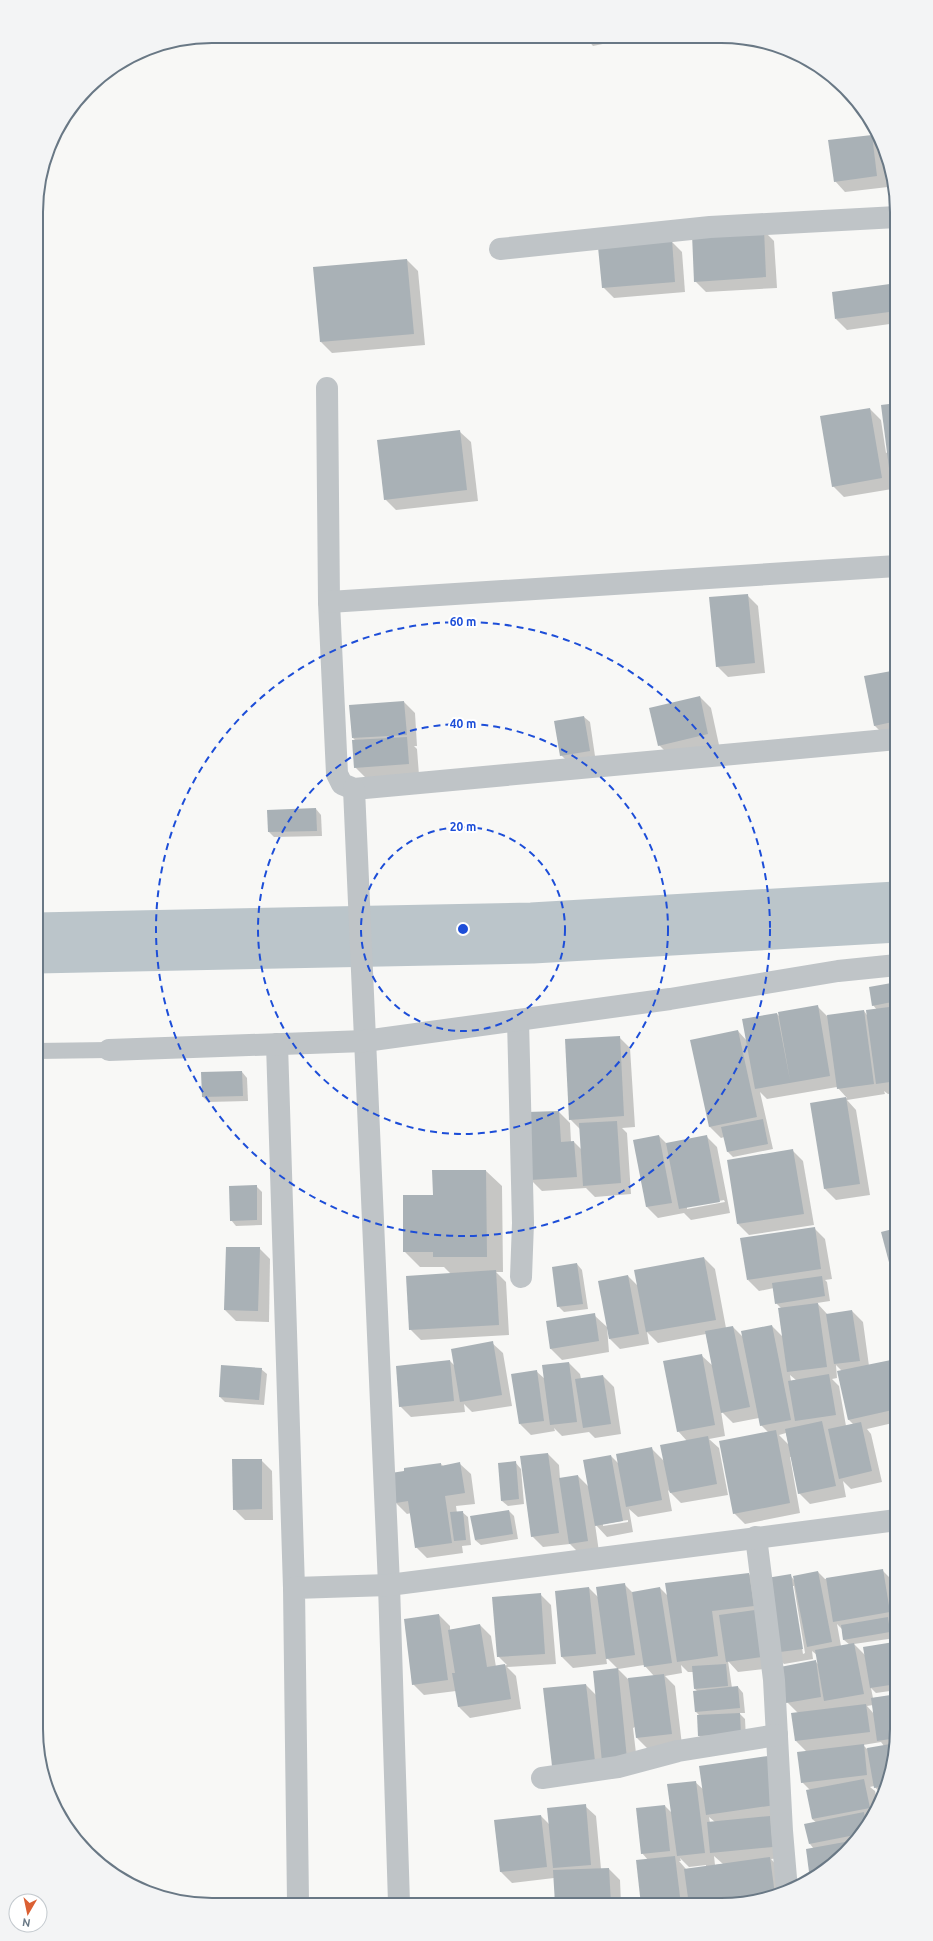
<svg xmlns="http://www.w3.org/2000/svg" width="933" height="1941" font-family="Ubuntu,sans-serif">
<rect width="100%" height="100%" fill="#f8f8f6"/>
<g fill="#0003" fill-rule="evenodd">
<polygon points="586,38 627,39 593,46"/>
<polygon points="678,39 691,39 680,41"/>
<polygon points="872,136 883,147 888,187 845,192 835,181"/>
<polygon points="763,230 774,241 777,288 706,292 695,281"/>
<polygon points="671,241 682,252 685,292 614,298 603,287"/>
<polygon points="407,260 418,271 425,345 332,353 321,342"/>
<polygon points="897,284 897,323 847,330 836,319"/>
<polygon points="897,404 897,481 890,474 892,489 844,497 833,486 870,409 881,420 886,453 888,452"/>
<polygon points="460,432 471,442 478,501 396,510 385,499"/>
<polygon points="747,595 758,606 765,673 728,677 717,666"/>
<polygon points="897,671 897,734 885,736 874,725"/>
<polygon points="700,697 711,708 719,745 670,756 659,745"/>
<polygon points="404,702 415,713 417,746 414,746 417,749 419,775 366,778 355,767 356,741 353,738"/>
<polygon points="584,717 590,722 595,756 567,761 561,755 556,721"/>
<polygon points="316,809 321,815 322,836 274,837 269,832"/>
<polygon points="897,983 897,1093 888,1094 884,1091 885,1094 847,1100 856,1110 870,1195 836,1200 825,1189 811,1104 847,1098 837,1087 767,1099 760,1092 773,1149 733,1157 728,1152 724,1137 721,1138 710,1127 691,1041 738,1031 747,1041 777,1014 780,1017 817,1006 827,1016 864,1011 867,1015 877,1010 873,1005"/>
<polygon points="619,1037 630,1048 635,1127 622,1128 627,1133 631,1194 595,1197 586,1188 542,1191 531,1180 559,1112 570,1123 571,1142 574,1142 582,1150 580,1129 570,1119"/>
<polygon points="242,1072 247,1078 248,1101 208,1102 203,1097"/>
<path d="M659,1136L667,1144L706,1136L717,1147L730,1213L691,1220L684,1213L658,1218L647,1207L634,1141ZM724,1200L725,1202L687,1209V1207Z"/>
<polygon points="792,1150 803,1161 814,1225 749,1235 738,1224"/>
<polygon points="486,1171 502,1186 503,1272 496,1272 506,1282 509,1335 421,1340 410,1329 451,1274 444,1267 420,1267 404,1251"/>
<polygon points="256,1186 262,1192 262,1225 236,1226 231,1220"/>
<path d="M814,1228L825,1239L832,1279L825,1280L827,1282L830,1301L817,1303L828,1315L852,1311L863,1322L869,1366L891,1361L897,1367V1422L867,1429L871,1434L882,1482L851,1489L843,1481L846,1497L810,1504L799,1493L792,1457H790L800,1513L745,1524L734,1513L769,1433L761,1425L759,1418L733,1423L721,1411L725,1436L709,1439L719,1448L728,1495L681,1503L668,1490L672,1511L638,1517L629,1509L633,1532L607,1537L595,1524L599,1552L581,1555L570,1544L543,1547L532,1536L548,1454L559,1465L560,1479L578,1476L589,1487L611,1456L619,1464L652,1449L665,1462L687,1441L678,1431L701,1355L713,1366L706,1334L658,1343L647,1332L649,1344L620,1349L609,1338L628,1276L639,1287L704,1258L715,1269L726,1328L733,1327L743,1337L772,1326L783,1337L782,1309L776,1303L774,1288L759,1291L748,1280ZM836,1365L842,1371L849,1420L853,1424L846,1426L839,1386L832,1379L837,1378ZM790,1375L796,1380L791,1381ZM786,1433L789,1445L779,1435ZM628,1520V1522L603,1526V1524Z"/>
<polygon points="259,1248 270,1259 269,1322 236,1321 225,1310"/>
<polygon points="577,1264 582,1270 588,1309 564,1312 558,1306"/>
<polygon points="594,1315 607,1327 609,1352 562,1360 551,1349 547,1322"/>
<polygon points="492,1343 503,1353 512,1406 472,1412 464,1404 465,1412 411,1417 400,1406 450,1361 455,1366"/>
<polygon points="569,1363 580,1374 581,1379 603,1376 614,1387 621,1434 595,1438 589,1432 562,1436 554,1428 555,1431 531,1435 520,1424 536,1371 545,1379"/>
<polygon points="261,1369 267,1374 264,1405 225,1402 220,1397"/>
<polygon points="261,1460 272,1471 273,1520 245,1520 234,1509"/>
<polygon points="515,1462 521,1469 524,1504 508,1506 502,1501"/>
<polygon points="441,1464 443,1466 460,1464 471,1474 475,1504 456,1506 457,1513 462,1512 468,1517 471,1545 462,1546 463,1553 427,1558 416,1547 411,1513 407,1514 396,1503"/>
<polygon points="509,1511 514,1516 518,1539 481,1545 475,1540"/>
<path d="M882,1570L893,1581L897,1602V1624H893L895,1638L854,1644L866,1656L894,1643L897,1646V1690L876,1693L871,1688L873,1698L897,1695V1740L883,1796L874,1786L870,1787L875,1791L878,1805L853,1845L816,1877L810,1872L814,1849L810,1844L817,1823L812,1819L810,1790L802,1782L807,1752L796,1741L798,1713L787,1702L815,1661L819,1665L817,1655L812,1651L813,1659L784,1664L773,1653L790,1575L794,1580L818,1572L825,1579ZM792,1586H794L805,1653L803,1654ZM837,1624L843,1630L844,1640L850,1645L841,1646ZM873,1705L874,1714L867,1706ZM881,1742L884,1746L867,1749L863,1745Z"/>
<path d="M749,1574L760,1585L772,1668L738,1672L728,1661L732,1688L738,1687L743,1693L745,1713H739L745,1719L746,1739L704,1741L699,1736L700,1716L696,1712L697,1691L695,1689L693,1672H688L681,1665L682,1673L665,1676L675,1686L682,1745L648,1749L637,1738L635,1727L633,1728L638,1770L564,1776L586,1685L596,1695L618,1669L606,1657L607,1664L573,1668L562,1657L589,1588L599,1598L624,1584L633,1593L660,1588L668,1596ZM644,1665L654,1676L628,1679L618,1669Z"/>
<polygon points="540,1594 551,1605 556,1664 507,1667 516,1676 521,1709 470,1718 459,1707 456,1691 424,1695 413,1684 439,1615 450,1626 450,1630 480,1625 491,1636 496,1667 507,1665 498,1656"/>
<path d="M768,1757L783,1858L771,1859L780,1869L784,1891L766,1899L721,1905H642L648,1860L642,1853L665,1806L672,1813L695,1782L704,1790ZM709,1817L715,1822L710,1823ZM714,1856L723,1864L715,1865ZM680,1858L689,1867L706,1865V1867L686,1869L679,1861H681Z"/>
<polygon points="585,1806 596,1816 601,1869 609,1869 620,1880 621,1904 556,1904 554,1878 512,1883 501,1872 496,1821 541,1816 550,1825"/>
</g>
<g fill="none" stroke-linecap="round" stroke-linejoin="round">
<polyline stroke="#bbc5ca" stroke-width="61" points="36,943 532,933 897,912"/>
</g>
<g fill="#a9b1b6">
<polygon points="872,135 877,176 834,182 828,140"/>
<polygon points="764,229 766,277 694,282 692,234"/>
<polygon points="672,240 675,282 602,288 598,247"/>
<polygon points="407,259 414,334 320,342 313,267"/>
<polygon points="897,283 897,311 835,319 832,292"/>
<polygon points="897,403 897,475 890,476 881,405"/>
<polygon points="870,408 882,478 832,487 820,416"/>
<polygon points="460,430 467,490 384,500 377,440"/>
<polygon points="748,594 755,663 716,667 709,597"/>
<polygon points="897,670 897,721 874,726 864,676"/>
<polygon points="700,696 708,734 658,746 649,708"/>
<polygon points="404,701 407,735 352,738 349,705"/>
<polygon points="584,716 590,751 560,756 554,721"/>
<polygon points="407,737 409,764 354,768 352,740"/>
<polygon points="316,808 317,831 268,832 267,810"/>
<polygon points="897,982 897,1001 872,1006 869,987"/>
<polygon points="818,1005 830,1076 755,1089 742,1019 777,1013 790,1080 778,1012"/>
<polygon points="897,1006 897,1081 876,1084 866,1010"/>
<polygon points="864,1010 874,1084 837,1089 827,1015"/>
<polygon points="738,1030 757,1117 709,1127 690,1040"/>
<polygon points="620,1036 624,1116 569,1120 565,1039"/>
<polygon points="242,1071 243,1096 202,1097 201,1072"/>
<polygon points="846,1097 860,1184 824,1189 810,1103"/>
<polygon points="559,1111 561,1142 574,1141 577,1177 530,1180 527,1112"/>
<polygon points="763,1119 768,1144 727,1152 721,1127"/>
<polygon points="617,1121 621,1183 583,1186 579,1123"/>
<polygon points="659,1135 672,1203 646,1207 633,1140"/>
<polygon points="707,1135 720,1202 679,1209 666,1143"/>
<polygon points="793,1149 804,1214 737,1224 727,1160"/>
<polygon points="432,1170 486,1170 487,1257 433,1257 433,1252 403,1252 403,1195 433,1195"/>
<polygon points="257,1185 257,1220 230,1221 229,1186"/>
<polygon points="815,1227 821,1269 747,1280 740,1238"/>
<polygon points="897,1228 897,1285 895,1285 881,1232"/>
<polygon points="226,1247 260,1247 258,1311 224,1310"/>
<polygon points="704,1257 716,1320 646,1332 634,1270"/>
<polygon points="577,1263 583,1304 557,1307 552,1267"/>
<polygon points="496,1270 499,1325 409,1330 406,1276"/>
<polygon points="628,1275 639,1334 609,1339 598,1281"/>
<polygon points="822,1276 825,1296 775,1304 772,1283"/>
<polygon points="818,1303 827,1367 787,1372 778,1308"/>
<polygon points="852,1310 860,1361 834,1364 826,1314"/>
<polygon points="595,1313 599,1341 550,1349 546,1321"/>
<polygon points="772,1325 791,1420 760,1426 741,1331"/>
<polygon points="733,1326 750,1407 721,1413 705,1331"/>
<polygon points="493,1341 502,1395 460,1402 451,1349"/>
<polygon points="702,1354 715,1425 677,1432 663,1361"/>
<polygon points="450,1360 454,1401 399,1407 396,1366"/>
<polygon points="891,1360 897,1387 897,1409 848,1420 837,1371"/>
<polygon points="569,1362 577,1422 550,1425 542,1365"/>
<polygon points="221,1365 262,1368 259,1400 219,1397"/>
<polygon points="537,1370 544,1421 519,1424 511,1374"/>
<polygon points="829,1374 836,1415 795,1421 788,1381"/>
<polygon points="603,1375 611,1424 583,1428 575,1379"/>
<polygon points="822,1421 836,1486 798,1494 785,1429"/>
<polygon points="861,1422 872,1471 839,1479 828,1429"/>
<polygon points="776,1430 790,1503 733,1514 719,1441"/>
<polygon points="708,1436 717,1484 670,1493 660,1445"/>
<polygon points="652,1447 662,1500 626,1507 616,1454"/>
<polygon points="548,1453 559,1533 531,1537 520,1456"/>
<polygon points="611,1455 623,1521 595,1526 583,1460"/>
<polygon points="232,1459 262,1459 262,1509 233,1510"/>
<polygon points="516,1461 519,1499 501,1501 498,1463"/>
<polygon points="460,1462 465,1493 445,1496 452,1543 415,1548 408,1501 396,1503 391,1473 404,1471 404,1468 441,1463 441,1466"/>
<polygon points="578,1475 588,1541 569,1544 559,1478"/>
<polygon points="509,1510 513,1534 475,1540 470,1516"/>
<polygon points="463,1511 466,1540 454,1541 450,1512"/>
<polygon points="883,1569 890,1612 833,1622 826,1578"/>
<polygon points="818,1571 832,1642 807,1647 793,1576"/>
<polygon points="749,1573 754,1606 712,1611 718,1656 677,1662 665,1583"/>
<polygon points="791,1574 803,1649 772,1653 761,1579"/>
<polygon points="625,1583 635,1655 606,1659 596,1587"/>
<polygon points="589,1587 596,1654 561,1657 555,1591"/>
<polygon points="660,1587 672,1663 644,1667 632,1592"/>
<polygon points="541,1593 545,1654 497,1657 492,1597"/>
<polygon points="755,1610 762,1657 726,1662 719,1615"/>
<polygon points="439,1614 448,1680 412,1685 404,1619"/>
<polygon points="888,1617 890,1632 843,1640 841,1625"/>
<polygon points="480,1624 487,1667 505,1664 511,1699 458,1707 452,1673 455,1673 448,1630"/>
<polygon points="894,1642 897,1660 897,1684 870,1688 863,1647"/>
<polygon points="854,1643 864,1694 824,1701 815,1650"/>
<polygon points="816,1660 821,1697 786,1703 780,1667"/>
<polygon points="726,1664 728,1686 694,1689 692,1666"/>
<polygon points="618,1668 627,1759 602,1762 593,1671"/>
<polygon points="664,1674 672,1734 636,1738 628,1678"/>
<polygon points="586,1684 595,1761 552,1766 543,1688"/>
<polygon points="738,1686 740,1708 695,1712 693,1691"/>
<polygon points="897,1694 897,1738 877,1741 871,1698"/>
<polygon points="866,1704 870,1732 795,1741 791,1713"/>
<polygon points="740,1713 741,1734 698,1736 697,1715"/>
<polygon points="896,1743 886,1786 874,1788 867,1748"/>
<polygon points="864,1744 867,1775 801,1783 797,1752"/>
<polygon points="768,1756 775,1805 706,1815 699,1766"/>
<polygon points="864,1779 870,1808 812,1819 806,1790"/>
<polygon points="696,1781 705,1853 677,1856 667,1784"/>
<polygon points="586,1804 591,1865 553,1868 547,1808"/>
<polygon points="665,1805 670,1851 641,1854 636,1808"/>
<polygon points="864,1812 866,1825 860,1834 809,1844 804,1824"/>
<polygon points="541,1815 547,1867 500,1872 494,1820"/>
<polygon points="770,1816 773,1847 710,1853 707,1822"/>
<polygon points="856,1840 825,1869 809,1872 806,1849"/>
<polygon points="675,1856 681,1905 641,1905 636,1860"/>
<polygon points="770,1857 775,1895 766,1899 721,1905 689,1905 684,1869"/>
<polygon points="609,1868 611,1904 555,1904 553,1870"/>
</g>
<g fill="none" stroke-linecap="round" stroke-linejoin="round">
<polyline stroke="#bfc4c7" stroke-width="16" points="36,1051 109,1050"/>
<g stroke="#bfc4c7" stroke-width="22">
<polyline points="500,249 710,227 897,217"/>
<polyline points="327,388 329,602 337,774 342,784 354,789 897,739"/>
<polyline points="329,602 897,566"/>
<polyline points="354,789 389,1585 399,1903"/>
<polyline points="518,1020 523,1223 521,1277"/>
<polyline points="277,1044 294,1588"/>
<polyline points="109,1050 365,1041 670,999 838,971 897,965"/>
<polyline points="756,1537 774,1680 782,1831 787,1890"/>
<polyline points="542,1778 618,1767 678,1751 777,1735"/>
<polyline points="298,1902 294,1588 389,1585 897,1520"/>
</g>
</g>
<g fill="none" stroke="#1d4ed8" stroke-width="2" stroke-dasharray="7 5">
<circle cx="463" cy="929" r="102"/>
<circle cx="463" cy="929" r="205"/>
<circle cx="463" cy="929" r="307"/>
</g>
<path d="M0 0H933V1941H0ZM212 43H721A169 169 0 0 1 890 212V1729A169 169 0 0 1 721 1898H212A169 169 0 0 1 43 1729V212A169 169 0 0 1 212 43Z" fill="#f3f4f5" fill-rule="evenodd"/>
<path fill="none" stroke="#697885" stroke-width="2" d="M212 43H721A169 169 0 0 1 890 212V1729A169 169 0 0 1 721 1898H212A169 169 0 0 1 43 1729V212A169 169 0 0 1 212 43Z"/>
<circle cx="463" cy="929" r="6" fill="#1d4ed8" stroke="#fff" stroke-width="2"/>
<g font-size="12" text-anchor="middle" font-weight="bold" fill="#1d4ed8" stroke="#fff" stroke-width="4" stroke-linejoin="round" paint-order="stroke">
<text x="463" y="626">60 m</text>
<text x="463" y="728">40 m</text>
<text x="463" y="831">20 m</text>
</g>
<g transform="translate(28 1913) rotate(189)"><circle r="19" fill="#ffffff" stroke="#c3c9ce"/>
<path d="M0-3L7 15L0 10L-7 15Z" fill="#db6033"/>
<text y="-6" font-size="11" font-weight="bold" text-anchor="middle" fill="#697885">N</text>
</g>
</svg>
